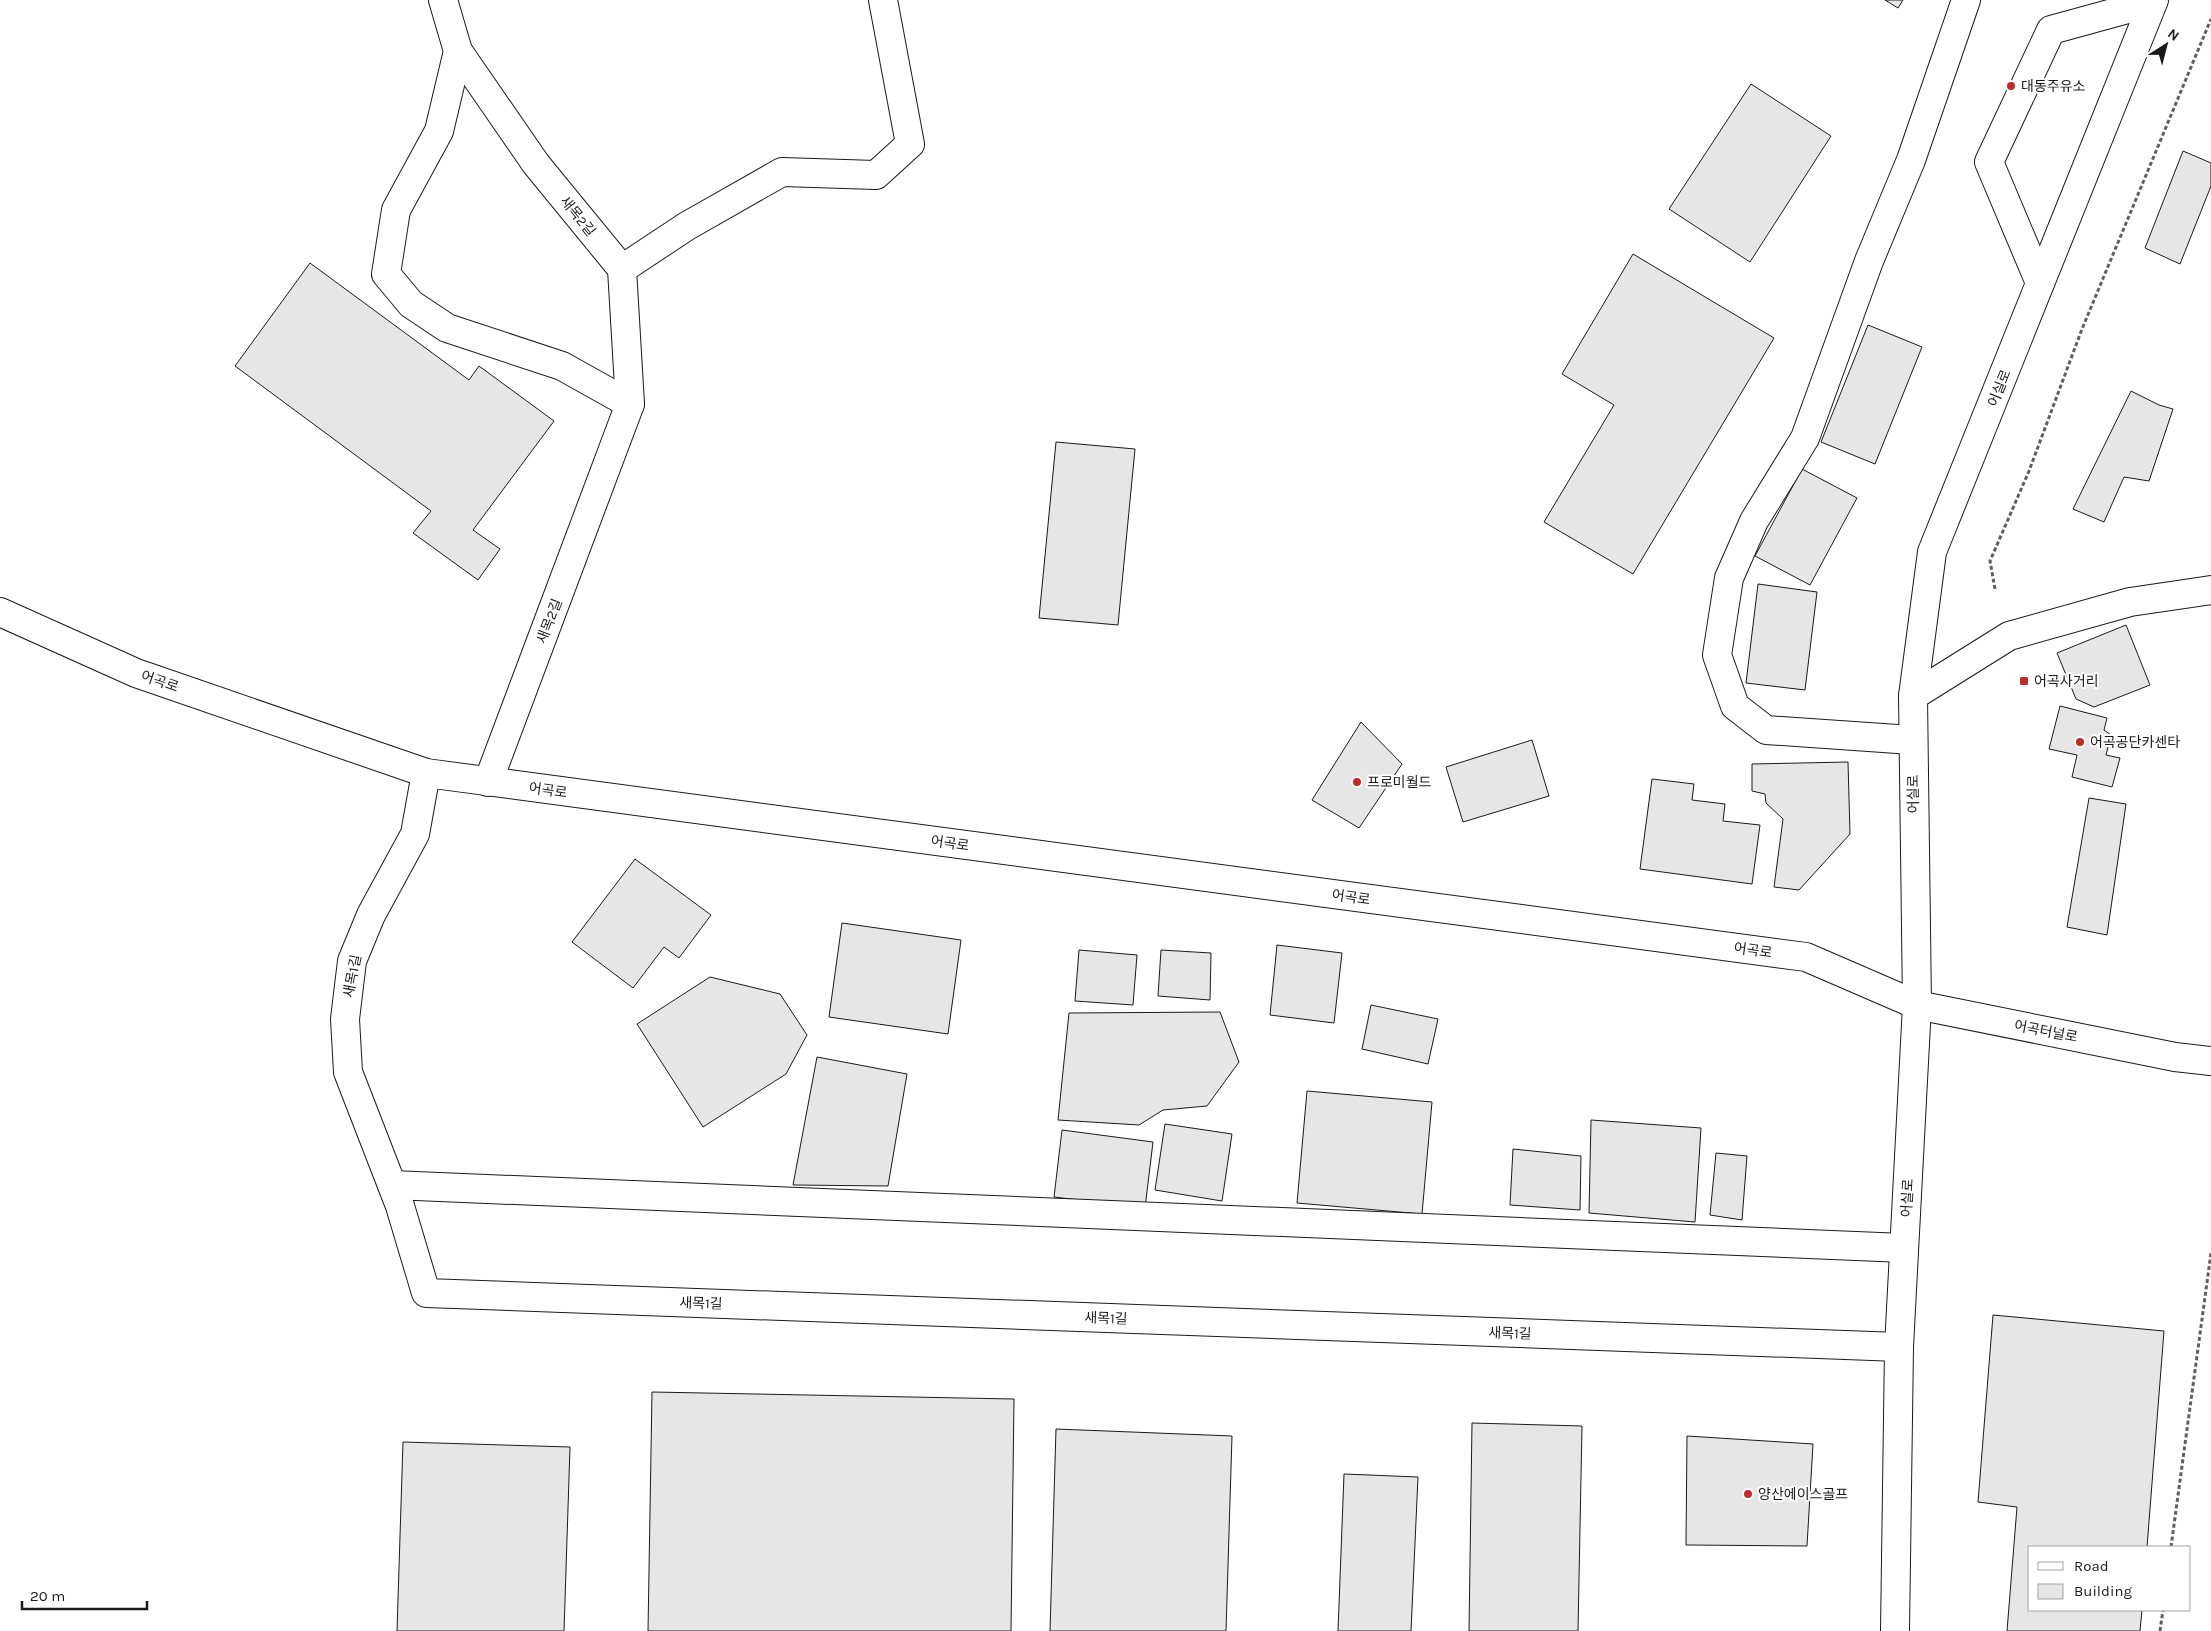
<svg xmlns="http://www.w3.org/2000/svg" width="2211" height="1631" font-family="Karla,'Noto Sans KR',sans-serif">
<rect width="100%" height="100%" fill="#fff"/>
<g fill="#e6e6e6" stroke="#1a1a1a">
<polygon points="1885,0 1903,0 1898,8"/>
<polygon points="1751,84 1831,136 1750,262 1669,209"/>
<polygon points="2183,151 2211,163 2211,186 2180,264 2145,248"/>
<polygon points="1633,254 1774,338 1633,574 1544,522 1614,405 1562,374"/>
<polygon points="310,263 469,380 479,366 554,421 473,530 500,549 478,580 413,533 431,511 235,366"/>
<polygon points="1868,325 1922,347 1875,464 1821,442"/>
<polygon points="2131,391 2159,405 2173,409 2149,481 2124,477 2104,522 2073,509"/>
<polygon points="1056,442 1135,449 1118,625 1039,618"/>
<polygon points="1802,469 1857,498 1810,585 1755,556"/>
<polygon points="1758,584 1817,592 1805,690 1746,683"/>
<polygon points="2126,625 2150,685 2094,707 2076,699 2057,653"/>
<polygon points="2060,706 2107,718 2104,730 2111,735 2106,755 2120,758 2112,787 2072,777 2077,755 2049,749"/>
<polygon points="1361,722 1402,764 1359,828 1312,800"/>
<polygon points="1532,740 1549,796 1463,822 1446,767"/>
<polygon points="1848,762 1850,834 1799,890 1774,887 1783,819 1766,803 1765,794 1752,791 1752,764"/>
<polygon points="1652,779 1694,784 1692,800 1725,804 1723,821 1760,825 1752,884 1640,869"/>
<polygon points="2089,798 2126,804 2107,935 2067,927"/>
<polygon points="635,859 711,915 679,958 664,947 633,988 572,942"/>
<polygon points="842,923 961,940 948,1034 829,1017"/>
<polygon points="1277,945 1342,953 1334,1023 1270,1015"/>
<polygon points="1079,950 1137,955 1133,1005 1075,1001"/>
<polygon points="1161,950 1211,953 1210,1000 1158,996"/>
<polygon points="710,977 780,994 807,1035 786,1074 703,1127 637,1024"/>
<polygon points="1371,1005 1438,1019 1428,1064 1362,1049"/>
<polygon points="1220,1012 1239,1062 1207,1106 1163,1110 1139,1125 1058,1120 1069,1013"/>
<polygon points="817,1057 907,1074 888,1186 793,1185"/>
<polygon points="1307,1091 1432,1102 1422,1214 1297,1203"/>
<polygon points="1591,1120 1701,1128 1695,1222 1589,1213"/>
<polygon points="1165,1124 1232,1134 1222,1201 1155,1190"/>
<polygon points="1062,1130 1153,1142 1145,1208 1054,1197"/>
<polygon points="1513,1149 1581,1156 1580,1210 1510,1205"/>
<polygon points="1716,1153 1747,1156 1742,1220 1710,1215"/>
<polygon points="1993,1315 2164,1331 2147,1547 2030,1547 2030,1610 2142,1610 2140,1631 2007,1631 2017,1507 1978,1502"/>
<polygon points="652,1392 1014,1399 1011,1631 648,1631"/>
<polygon points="1472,1423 1582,1426 1578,1631 1469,1631"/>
<polygon points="1056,1429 1232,1436 1226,1631 1050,1631"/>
<polygon points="1687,1436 1813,1444 1807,1546 1686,1545"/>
<polygon points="403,1442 570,1447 564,1631 397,1631"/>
<polygon points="1344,1474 1418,1477 1411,1631 1338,1631"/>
</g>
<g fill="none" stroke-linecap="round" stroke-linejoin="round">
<defs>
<g id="minor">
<polyline points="443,0 458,51 439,131 396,210 386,274 411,304 447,328 562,366 630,404 488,782"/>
<polyline points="458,51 536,164 622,269 630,404"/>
<polyline points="622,269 687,226 782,172 876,175 910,144 883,0"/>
<polyline points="2040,283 1989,162 2051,30 2153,2"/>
<polyline points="0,612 136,673 426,773 1806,957 1917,1005 2175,1057 2211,1061"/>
<polyline points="1913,696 2009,636 2130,602 2211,590"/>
<polyline points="1912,740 1766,730 1735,706 1717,655 1729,578 1754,521 1805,438 1869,261 1911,160 1966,0"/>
<polyline points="426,773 415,834 371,915 352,961 345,1019 348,1072 400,1206 426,1293 1899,1347"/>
<polyline points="392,1185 1904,1248"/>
</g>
<polyline id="major" points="1895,1631 1899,1347 1917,1005 1913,696 1932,552 2154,0"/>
</defs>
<use href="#minor" stroke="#1a1a1a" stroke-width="30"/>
<use href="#major" stroke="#1a1a1a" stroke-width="30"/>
<g stroke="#5f5f5f" stroke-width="3" stroke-dasharray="4 2.5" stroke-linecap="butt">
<polyline points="1995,589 1990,561 2029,471 2082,329 2211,19"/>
<polyline points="2171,1547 2211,1253"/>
<polyline points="2160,1631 2163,1610"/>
</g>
<use href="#minor" stroke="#fff" stroke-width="28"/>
<use href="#major" stroke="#fff" stroke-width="28"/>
</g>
<g fill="#c62828" stroke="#fff" stroke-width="2">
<circle cx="2011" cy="86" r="5"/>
<rect x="2019" y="676" width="10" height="10" rx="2.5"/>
<circle cx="2080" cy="742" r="5"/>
<circle cx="1357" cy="782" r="5"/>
<circle cx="1748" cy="1494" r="5"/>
</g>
<g text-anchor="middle" stroke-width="4" stroke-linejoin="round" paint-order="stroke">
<g font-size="14" fill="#1a1a1a" stroke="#fff" text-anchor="start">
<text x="2021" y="91">대동주유소</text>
<text x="2034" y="686">어곡사거리</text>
<text x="2090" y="747">어곡공단카센타</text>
<text x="1367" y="787">프로미월드</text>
<text x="1758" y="1499">양산에이스골프</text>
</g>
<g font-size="14" fill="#1a1a1a" stroke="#fff">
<text transform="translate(578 216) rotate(51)" y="5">새목2길</text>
<text transform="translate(1999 388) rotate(-68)" y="5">어실로</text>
<text transform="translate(549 621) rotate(-69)" y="5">새목2길</text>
<text transform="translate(160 681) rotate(19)" y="5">어곡로</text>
<text transform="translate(548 790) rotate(8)" y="5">어곡로</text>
<text transform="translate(1913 794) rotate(-91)" y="5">어실로</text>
<text transform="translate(950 843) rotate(8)" y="5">어곡로</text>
<text transform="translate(1351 897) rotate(8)" y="5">어곡로</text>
<text transform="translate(1753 950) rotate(8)" y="5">어곡로</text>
<text transform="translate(352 976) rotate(-79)" y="5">새목1길</text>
<text transform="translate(2046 1031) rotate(11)" y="5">어곡터널로</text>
<text transform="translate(1907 1198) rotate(-87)" y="5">어실로</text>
<text transform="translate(701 1303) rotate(2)" y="5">새목1길</text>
<text transform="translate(1106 1318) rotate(2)" y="5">새목1길</text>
<text transform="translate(1510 1333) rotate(2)" y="5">새목1길</text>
</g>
</g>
<rect x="2028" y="1546" width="162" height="65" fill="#ffffff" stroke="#a3a3a3"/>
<rect x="2038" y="1562" width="25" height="8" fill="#ffffff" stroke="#a3a3a3"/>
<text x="2074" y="1571" font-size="15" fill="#1a1a1a">Road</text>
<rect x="2038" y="1584" width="25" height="15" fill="#e6e6e6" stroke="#a3a3a3"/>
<text x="2074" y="1596" font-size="15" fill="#1a1a1a">Building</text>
<g transform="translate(2166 45) rotate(36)" stroke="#ffffff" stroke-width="4" paint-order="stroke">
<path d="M0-4L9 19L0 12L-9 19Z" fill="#1a1a1a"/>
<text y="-8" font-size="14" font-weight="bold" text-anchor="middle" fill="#1a1a1a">N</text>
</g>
<path d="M22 1601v8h125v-8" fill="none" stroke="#1a1a1a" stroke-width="2.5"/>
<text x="30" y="1601" font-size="15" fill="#1a1a1a" stroke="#ffffff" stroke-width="4" paint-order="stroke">20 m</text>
</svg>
